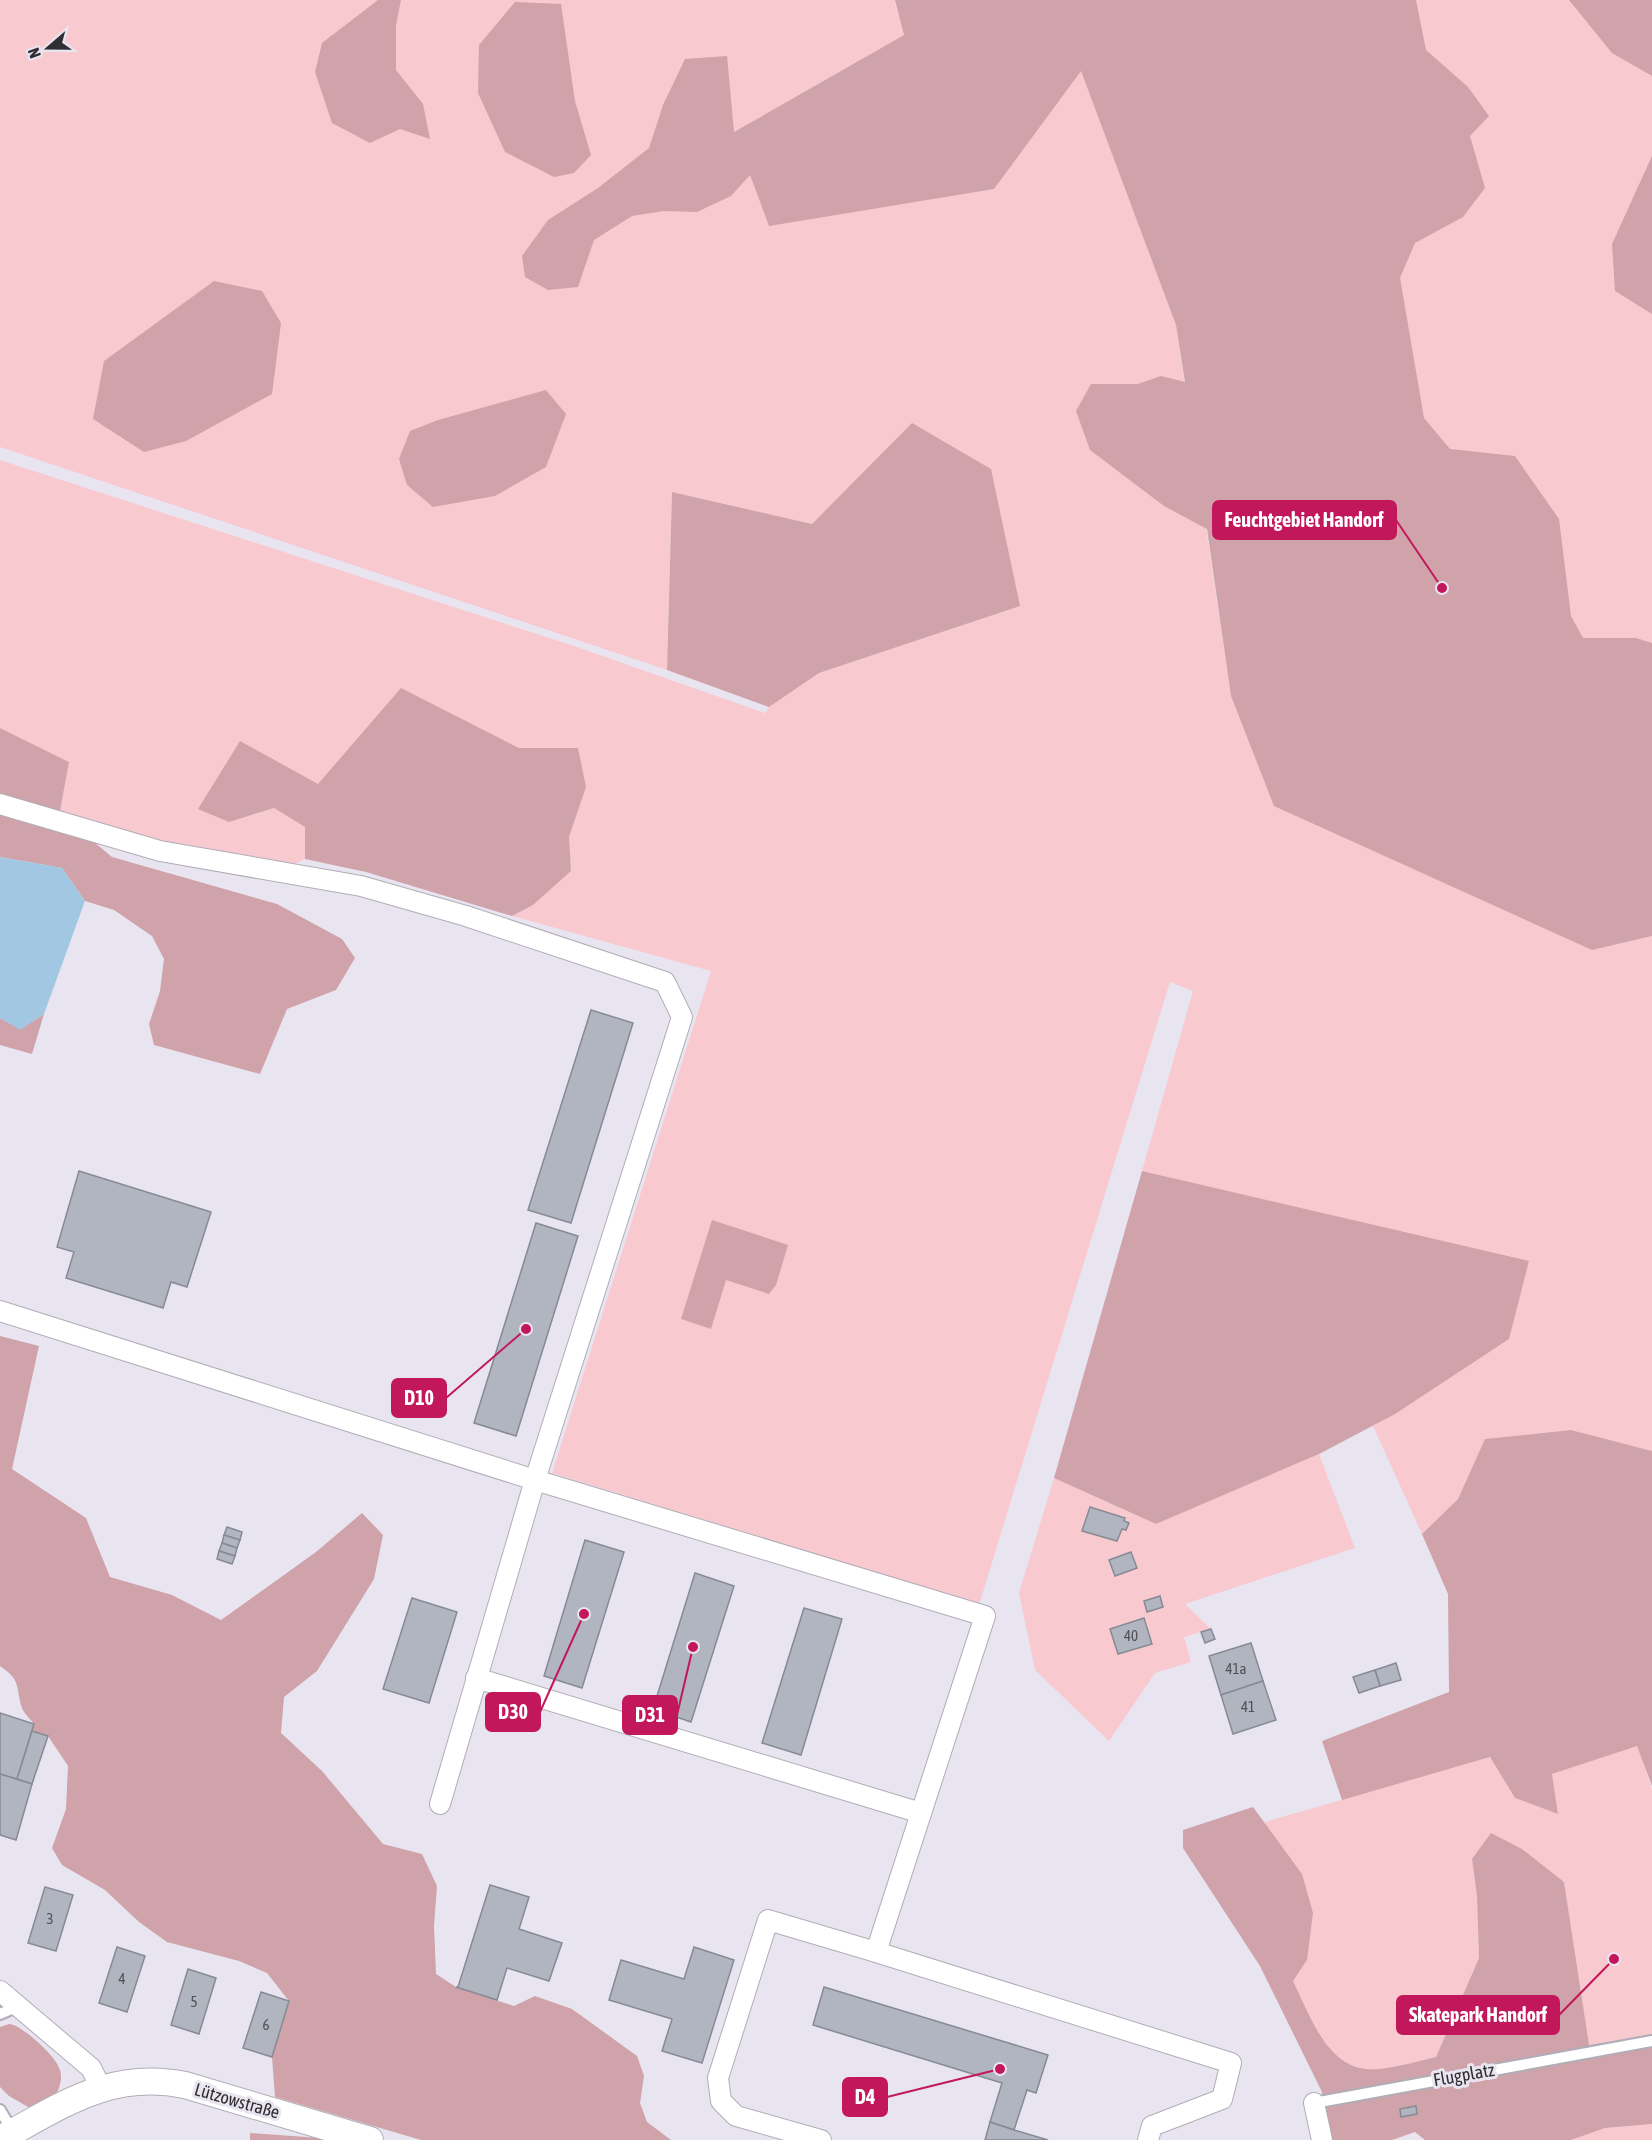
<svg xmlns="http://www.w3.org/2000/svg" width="1652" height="2140" font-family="'Asap Condensed',sans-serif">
<rect width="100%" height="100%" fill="#e9e5f0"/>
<g fill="#f9c9d0">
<polygon points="0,0 895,0 904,35 734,132 769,225 994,189 1081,70 1176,325 1231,696 1256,759 1210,0 1652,0 1652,917 1592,950 1652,936 1652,1451 1571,1430 1486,1439 1458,1499 1422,1534 1373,1426 1503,1343 1529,1262 1142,1171 1193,991 1170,982 979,1605 552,1473 711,971 512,916 533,905 571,871 569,837 586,787 489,733 317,784 240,742 253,815 274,808 305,827 305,859 274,873 58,822 69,762 0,728 0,460 577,647 765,713 769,707 819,673 1020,606 912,424 812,524 672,492 667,670 0,447"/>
<polygon points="1319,1454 1355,1548 1185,1604 1211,1629 1184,1637 1191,1662 1155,1673 1109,1741 1035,1670 1019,1593 1054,1478 1156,1524"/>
<path d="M1638,1745L1652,1790V2035L1588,2045L1564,1882L1472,1859L1477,1896L1479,1958L1436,2057C1416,2061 1386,2071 1367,2069C1326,2066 1309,2013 1293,1981L1307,1960L1265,1822L1490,1757L1515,1798L1558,1814L1552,1774Z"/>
<polygon points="1652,2124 1652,2140 1571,2140 1605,2128"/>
</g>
<g fill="#d0a2a9">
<polygon points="378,0 401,0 396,25 396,70 423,104 430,139 400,129 370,143 332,123 315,72 322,43"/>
<polygon points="895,0 1416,0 1426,50 1468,87 1489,116 1470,136 1485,188 1463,217 1415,243 1400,278 1424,418 1450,449 1515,456 1559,519 1571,616 1583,638 1636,638 1652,643 1652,936 1592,950 1274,806 1231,696 1207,529 1164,506 1090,450 1076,411 1091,384 1138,384 1161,376 1185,382 1176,325 1081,71 994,189 769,226 750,175 731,196 697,212 664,211 632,216 594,240 578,287 548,290 525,277 522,256 548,220 598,188 649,148 663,105 685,59 727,56 734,132 904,35"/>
<polygon points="1569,0 1652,0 1652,76 1612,53"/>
<polygon points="515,2 561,4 575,101 591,155 574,173 554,177 505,152 478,93 479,45"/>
<polygon points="1652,156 1652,314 1615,291 1612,244"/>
<polygon points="214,281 262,291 281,323 272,394 186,441 144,452 93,419 104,361"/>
<polygon points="546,390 566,414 546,467 495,496 433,507 407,485 399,459 410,431 438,420"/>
<polygon points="912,423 991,469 1020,606 819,673 769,707 667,670 672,492 812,524"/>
<polygon points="401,688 519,748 578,748 586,787 569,837 571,871 533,905 512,916 366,872 305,859 305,827 274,808 229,822 198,809 240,741 318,784"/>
<polygon points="0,728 69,762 58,822 94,842 112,857 277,904 342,939 355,958 336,990 287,1009 260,1074 154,1045 149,1024 160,991 164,959 152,936 114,910 85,901 62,868 0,857"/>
<polygon points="44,1014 32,1054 0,1045 0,1018 20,1029"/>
<polygon points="1142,1171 1529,1261 1509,1339 1395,1414 1319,1454 1156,1524 1054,1478"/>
<polygon points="712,1220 788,1245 776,1285 769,1294 726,1280 711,1329 681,1319"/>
<path d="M0,1336L39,1346L12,1469L86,1518L110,1577L172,1595L221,1620L316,1552L362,1513L383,1535L374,1579L317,1671L284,1697L281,1733L322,1771L383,1844L422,1854L437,1886L434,1926L436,1974L456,1987L514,2006L535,1996L572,2009L637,2056L644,2076L640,2103L647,2122L671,2140H421L275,2097L272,2057L289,2001L267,1973L239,1961L167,1942L139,1922L105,1890L62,1865L52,1848L66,1809L68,1766L48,1736L32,1731L34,1724C30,1719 24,1713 22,1708C15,1686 22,1681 0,1666Z"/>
<polygon points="1571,1430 1652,1451 1652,1786 1637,1746 1552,1774 1558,1814 1515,1798 1490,1757 1342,1800 1322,1741 1449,1692 1448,1594 1422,1534 1458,1499 1485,1439"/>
<path d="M1253,1807L1302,1874L1313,1913L1307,1960L1293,1981C1309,2013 1326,2066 1367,2069C1386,2071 1417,2061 1436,2057L1479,1958L1477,1896L1472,1859L1491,1833L1522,1849L1564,1882L1589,2045L1652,2035V2124L1605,2128L1571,2140H1425L1415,2132L1392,2140H1331L1322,2092L1260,1966L1183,1848V1830Z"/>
<path d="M9,2024C21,2024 57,2057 60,2070C63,2079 59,2089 55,2097L30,2108L9,2096L0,2087V2027Z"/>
<polygon points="250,2133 320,2138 320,2140 250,2140"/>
</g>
<polygon fill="#a1c7e2" points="0,857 62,868 85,901 44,1014 20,1030 0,1018"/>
<g fill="#b1b5c0" stroke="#868a95" stroke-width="1.5">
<polygon points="591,1010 633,1023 571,1223 528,1210"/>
<polygon points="79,1171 211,1212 187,1287 171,1282 163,1308 66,1278 74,1252 57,1247"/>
<polygon points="536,1223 578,1236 516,1436 474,1423"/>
<polygon points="1090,1507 1125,1518 1124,1521 1129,1523 1126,1530 1122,1529 1117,1541 1082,1531"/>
<polygon points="227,1527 242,1532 240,1540 224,1535"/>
<polygon points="224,1535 240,1540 237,1548 222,1543"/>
<polygon points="585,1540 624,1552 582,1688 544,1676"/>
<polygon points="222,1543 237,1548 235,1556 219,1551"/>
<polygon points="219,1551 235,1556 232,1564 217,1559"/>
<polygon points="1131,1552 1137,1568 1115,1576 1109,1560"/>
<polygon points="695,1573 734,1586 691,1722 653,1709"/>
<polygon points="1160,1596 1163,1607 1147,1612 1144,1601"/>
<polygon points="412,1598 457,1612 429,1703 383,1689"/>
<polygon points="804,1608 842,1619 801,1755 762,1743"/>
<polygon points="1144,1618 1152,1644 1118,1654 1110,1629"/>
<polygon points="1211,1629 1215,1639 1205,1643 1201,1632"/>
<polygon points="1251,1643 1263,1681 1221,1695 1209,1656"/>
<polygon points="1396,1663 1401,1680 1380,1686 1375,1670"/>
<polygon points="1375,1670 1380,1686 1359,1693 1353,1677"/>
<polygon points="1263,1681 1276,1720 1233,1734 1221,1695"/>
<polygon points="0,1713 34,1724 17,1779 0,1774"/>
<polygon points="32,1731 48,1736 32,1784 17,1779"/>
<polygon points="0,1774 32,1784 16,1840 0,1835"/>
<polygon points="490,1885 529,1897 519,1929 562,1943 549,1981 507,1968 497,2000 456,1987 458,1987"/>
<polygon points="45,1887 73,1895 56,1951 28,1943"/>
<polygon points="117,1947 145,1956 127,2012 99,2003"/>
<polygon points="694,1947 734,1960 702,2063 662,2051 672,2019 609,2000 621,1960 684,1979"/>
<polygon points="188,1969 216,1978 199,2034 171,2025"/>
<polygon points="824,1987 1048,2055 1036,2093 1027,2090 1014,2130 990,2122 1002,2083 813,2025"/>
<polygon points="261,1992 289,2001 272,2057 243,2048"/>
<polygon points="1416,2106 1417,2114 1401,2117 1400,2109"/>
<polygon points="990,2122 1014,2130 1048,2140 985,2140"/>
</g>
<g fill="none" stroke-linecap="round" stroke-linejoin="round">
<defs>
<g id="service">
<polyline points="0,2014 16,2007"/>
<polyline points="1314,2103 1652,2041"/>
<polyline points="0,2110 13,2132"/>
</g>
<g id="minor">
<polyline points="0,804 160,851 361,886 466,916 665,982 682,1017 535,1480 440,1804"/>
<polyline points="0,1311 535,1480 985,1616 876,1952 768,1920 718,2078 721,2101 736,2116 821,2140"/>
<polyline points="476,1678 921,1813"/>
<polyline points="876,1952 1231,2063 1222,2099 1152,2126 1148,2140"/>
<polyline points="0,1991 91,2068 101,2088"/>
<polyline points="1314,2103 1322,2140"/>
</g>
<path id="tertiary" d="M0,2139C63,2105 110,2070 185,2085L370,2140"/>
</defs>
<use href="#service" stroke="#b1adb8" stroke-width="14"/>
<use href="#minor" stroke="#b1adb8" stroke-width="22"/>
<use href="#tertiary" stroke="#b1adb8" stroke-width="28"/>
<use href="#service" stroke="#fff" stroke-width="10"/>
<use href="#minor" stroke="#fff" stroke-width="20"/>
<use href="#tertiary" stroke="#fff" stroke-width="26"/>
</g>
<g text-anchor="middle" stroke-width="6" stroke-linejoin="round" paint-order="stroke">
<g font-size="15" fill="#505056">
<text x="1131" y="1641">40</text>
<text x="1236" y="1674">41a</text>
<text x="1248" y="1712">41</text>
<text x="50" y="1924">3</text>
<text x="122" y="1984">4</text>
<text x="194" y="2007">5</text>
<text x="266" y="2030">6</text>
</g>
<g font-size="18" fill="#302e33" stroke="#e9e5f0">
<text transform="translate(1464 2075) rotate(-10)" y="6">Flugplatz</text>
<text transform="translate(237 2101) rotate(16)" y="6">Lützowstraße</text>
</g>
</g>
<path fill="none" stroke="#c2185b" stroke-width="2" d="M1442 588L1396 520M526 1329L446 1398M584 1614L540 1712M693 1647L677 1715M1614 1959L1559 2015M1000 2069L887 2097"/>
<g fill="#c2185b" stroke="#e9e5f0" stroke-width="2">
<circle cx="1442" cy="588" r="6"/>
<circle cx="526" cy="1329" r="6"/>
<circle cx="584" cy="1614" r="6"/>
<circle cx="693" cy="1647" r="6"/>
<circle cx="1614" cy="1959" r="6"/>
<circle cx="1000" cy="2069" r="6"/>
</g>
<g fill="#c2185b" stroke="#c2185b" stroke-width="2">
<rect x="1213" y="501" width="183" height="38" rx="6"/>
<rect x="392" y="1379" width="54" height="38" rx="6"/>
<rect x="486" y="1693" width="54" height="38" rx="6"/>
<rect x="623" y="1696" width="54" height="38" rx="6"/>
<rect x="1397" y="1996" width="162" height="38" rx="6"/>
<rect x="843" y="2078" width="44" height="38" rx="6"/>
</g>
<g font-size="20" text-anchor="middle" font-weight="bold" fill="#fff">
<text x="1304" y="527">Feuchtgebiet Handorf</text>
<text x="419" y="1405">D10</text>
<text x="513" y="1719">D30</text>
<text x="650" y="1722">D31</text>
<text x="1478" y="2022">Skatepark Handorf</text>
<text x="865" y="2104">D4</text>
</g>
<g transform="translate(48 48) rotate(250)" stroke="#e9e5f0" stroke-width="4.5" paint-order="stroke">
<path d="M0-4.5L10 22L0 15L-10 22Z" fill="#302e33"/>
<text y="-9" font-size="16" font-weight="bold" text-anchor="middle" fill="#302e33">N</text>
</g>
</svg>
